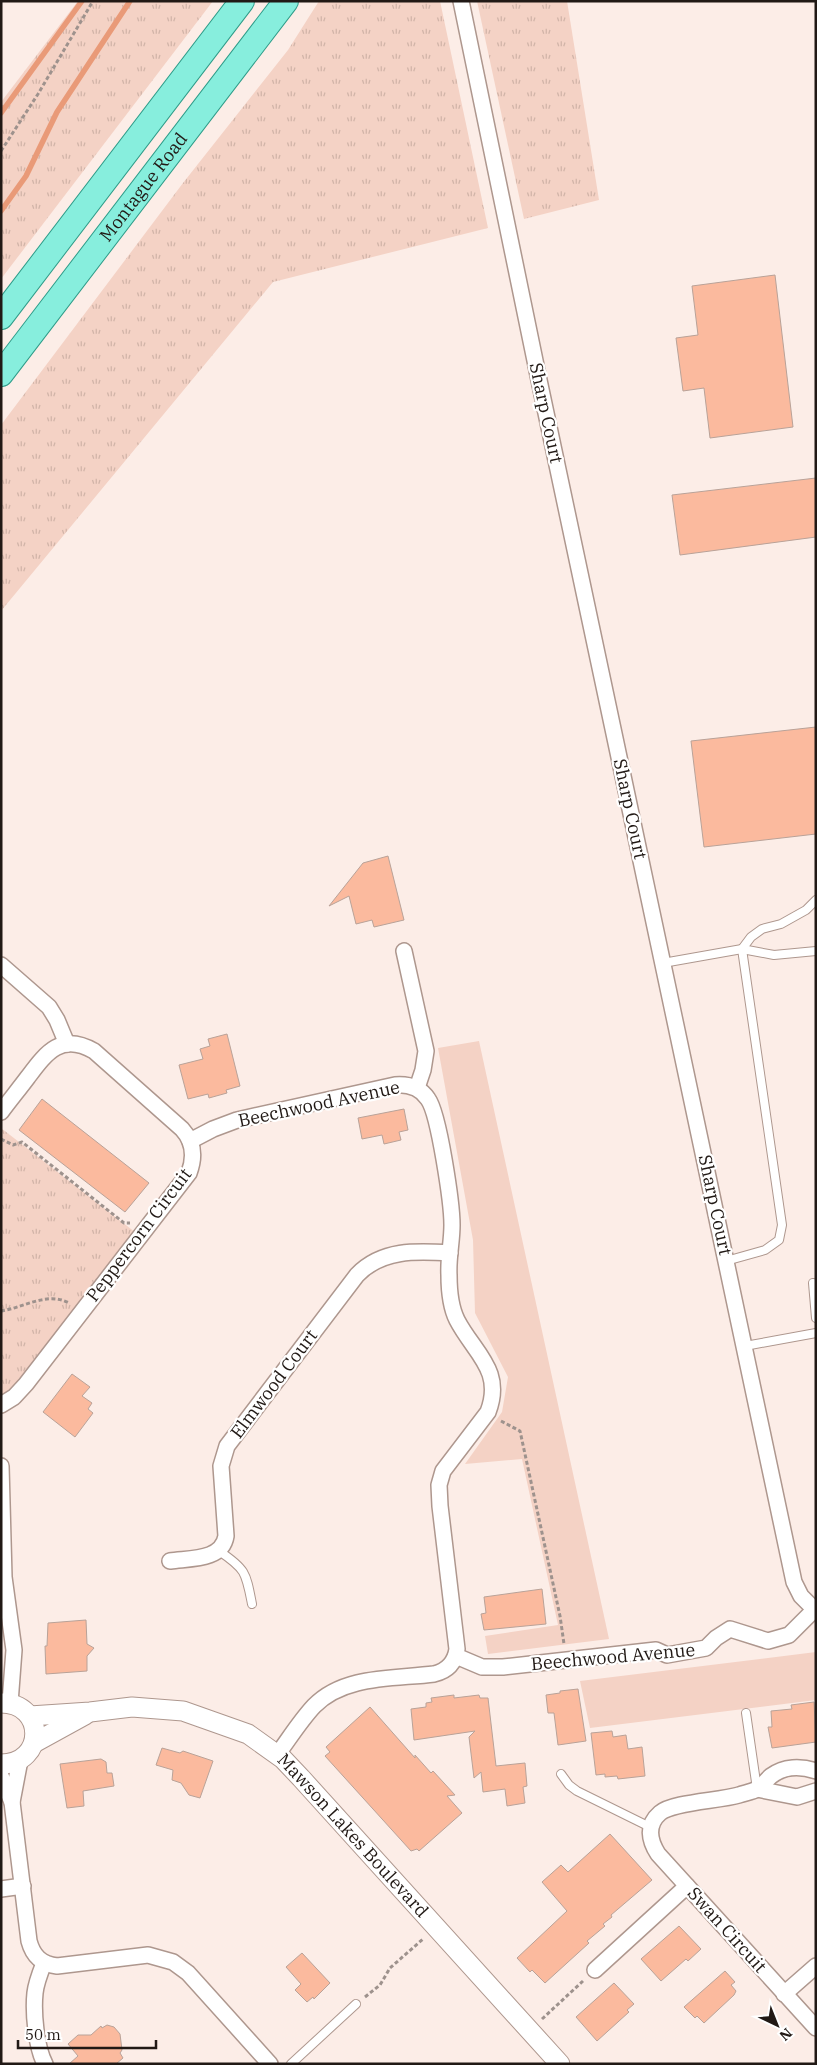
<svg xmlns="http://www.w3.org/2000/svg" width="817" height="2065" font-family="'IBM Plex Serif',serif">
<defs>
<pattern id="park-tufts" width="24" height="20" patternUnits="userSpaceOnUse" patternTransform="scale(1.25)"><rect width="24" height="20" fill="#f4d2c5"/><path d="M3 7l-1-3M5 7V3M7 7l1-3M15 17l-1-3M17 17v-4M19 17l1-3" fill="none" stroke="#d1b4a8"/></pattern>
</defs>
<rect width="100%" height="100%" fill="#fcede7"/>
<g fill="#f4d2c5">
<polygon points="479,1041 609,1639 488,1654 485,1636 558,1625 522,1459 465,1464 502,1412 508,1377 475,1313 473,1240 438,1048"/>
<polygon points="816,1652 816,1700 590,1728 580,1681"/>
</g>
<g fill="url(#park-tufts)">
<polygon points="78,1 213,1 1,279 1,102"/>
<polygon points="319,1 440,1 488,228 273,282 1,611 1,425 183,183 288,50"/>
<polygon points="477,1 567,1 599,200 524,219"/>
<polygon points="1,1128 140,1236 1,1405"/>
</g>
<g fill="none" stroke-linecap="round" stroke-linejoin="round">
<g stroke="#e99a78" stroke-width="5.5">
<polyline points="1,113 82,1"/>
<polyline points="1,211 26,176 57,112 130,1"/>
</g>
</g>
<g fill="#fbba9e" stroke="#b9a298">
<polygon points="775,275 793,427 710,438 704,388 683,391 676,338 698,335 692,286"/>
<polygon points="816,478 816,537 680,555 672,495"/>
<polygon points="816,727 816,834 704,847 691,741"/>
<polygon points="388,856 404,920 374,927 372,920 356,924 349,896 329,906 363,863"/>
<polygon points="227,1034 240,1086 226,1090 227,1093 209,1098 208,1094 188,1099 179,1065 203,1059 200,1049 210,1046 208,1039"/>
<polygon points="42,1099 149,1183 125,1212 19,1130"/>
<polygon points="404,1109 408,1130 399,1132 401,1140 384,1144 382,1135 362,1139 358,1118"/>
<polygon points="72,1374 90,1387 82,1396 92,1403 88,1409 93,1413 75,1437 43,1412"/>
<polygon points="542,1589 546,1624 484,1630 481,1614 486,1613 484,1597"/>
<polygon points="86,1620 87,1644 94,1648 87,1656 87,1671 46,1674 45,1646 47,1646 48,1623"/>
<polygon points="578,1689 586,1741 558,1745 554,1713 548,1713 546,1695 560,1693 560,1691"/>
<polygon points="454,1695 454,1698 479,1695 480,1698 488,1698 496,1766 525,1763 527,1786 523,1787 525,1803 507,1806 505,1789 483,1792 481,1772 474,1778 469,1737 475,1731 414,1740 411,1709 426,1707 426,1703 432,1702 431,1698"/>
<polygon points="814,1702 816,1742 772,1748 768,1727 772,1727 771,1711 792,1709 791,1705"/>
<polygon points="370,1707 415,1758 415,1755 431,1773 433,1771 455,1795 447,1796 462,1813 419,1851 417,1849 411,1851 325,1756 330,1752 326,1747"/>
<polygon points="612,1731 613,1737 626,1735 628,1749 642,1747 645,1776 618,1779 617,1776 605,1777 605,1774 596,1775 591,1733"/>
<polygon points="162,1748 180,1753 183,1751 213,1761 200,1798 189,1795 181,1783 172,1780 173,1770 156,1765"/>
<polygon points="101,1759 106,1762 107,1773 112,1773 114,1786 83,1791 84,1806 67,1808 60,1764"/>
<polygon points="610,1834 652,1880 611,1915 612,1917 603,1924 605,1926 587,1941 589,1943 545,1983 532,1970 530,1972 517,1958 567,1911 542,1882 561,1865 568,1872"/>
<polygon points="679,1926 701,1949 688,1961 686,1959 661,1981 641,1959"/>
<polygon points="302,1953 330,1983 314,1999 313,1997 307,2002 295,1990 301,1984 286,1967"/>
<polygon points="725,1971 735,1982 731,1985 736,1991 734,1995 704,2023 697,2016 695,2018 684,2007"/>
<polygon points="614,1983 634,2004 627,2010 629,2012 597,2041 576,2017"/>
<polygon points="107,2025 114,2027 120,2034 122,2050 120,2053 123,2058 116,2064 69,2064 78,2056 68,2044 78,2035 91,2035 101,2026 102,2028"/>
</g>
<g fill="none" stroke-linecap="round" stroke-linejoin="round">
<defs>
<g id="service">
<polyline points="663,963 742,949 774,955 816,951"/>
<polyline points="726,1261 765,1250 779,1240 782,1225 742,949 751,937 762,929 781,924 806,910 816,900"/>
<polyline points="813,1283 816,1318"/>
<polyline points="745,1346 816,1333"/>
<path d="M219,1551C246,1569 246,1573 252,1604"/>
<polyline points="746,1713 757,1789"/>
<polyline points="561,1774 569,1785 577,1791 650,1827"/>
<polyline points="291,2064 356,2004"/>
</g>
<g id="minor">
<polyline points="461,1 539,380 794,1582 801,1596 816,1611"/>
<polyline points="404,951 426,1051 423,1070 417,1088"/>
<polyline points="1,965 49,1007 57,1020 67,1044"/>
<path d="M1,1112C10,1100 19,1089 28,1077C46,1053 61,1032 94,1051L182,1129C194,1142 195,1157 189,1173L26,1384L14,1397L1,1405"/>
<path d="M190,1141L213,1129L237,1120L395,1085C408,1084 420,1087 428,1099C439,1114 452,1204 452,1225C452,1242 448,1258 449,1275C449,1290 450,1306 457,1320C474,1353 504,1370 488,1412L443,1471L439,1485L440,1506L457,1649C455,1663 447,1671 434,1674C394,1679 344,1675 314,1706C300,1721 289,1739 277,1755"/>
<polyline points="1,1466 4,1577 14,1650 10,1703"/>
<path d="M170,1561C189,1558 222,1561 226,1536L221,1466L227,1446L357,1275C382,1249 416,1251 450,1253"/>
<polyline points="456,1656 482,1667 503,1667 656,1650 667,1655 706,1648 716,1638 730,1629 768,1641 789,1635 814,1610"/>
<path d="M20,1760L12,1802L29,1941C33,1956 41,1964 57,1966L148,1955L173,1962L188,1973L270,2064"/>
<path d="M816,1771C801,1766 784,1766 771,1776C766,1780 763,1786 757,1789C752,1792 744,1793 739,1795C719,1801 673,1802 660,1813C646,1825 649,1840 658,1854L816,2028"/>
<polyline points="1,1776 12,1802"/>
<polyline points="757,1789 797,1797 816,1791"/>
<polyline points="1,1889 23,1886"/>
<path d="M44,1963C40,1973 36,1983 35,1993C33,2012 36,2047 45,2064"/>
<polyline points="595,1970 687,1886"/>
<polyline points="784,1994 816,1966"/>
</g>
<g id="tertiary">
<path d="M1,1703C46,1703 46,1764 1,1764"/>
<path id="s1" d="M30,1716L90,1712L132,1707L183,1711L248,1734L283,1759L301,1778L560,2064"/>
<polyline points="34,1743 85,1715"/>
</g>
<g id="primary">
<polyline points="1,317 242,1"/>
<path id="s2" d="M1,374L286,1"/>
</g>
</defs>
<use href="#service" stroke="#ae978e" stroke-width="10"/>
<use href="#minor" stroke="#ae978e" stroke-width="18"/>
<use href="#tertiary" stroke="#ae978e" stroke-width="21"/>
<use href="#primary" stroke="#2f9c89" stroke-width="26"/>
<g stroke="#9e928d" stroke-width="3" stroke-dasharray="4 2.5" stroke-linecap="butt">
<polyline points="1,151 38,94 93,1"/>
<polyline points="1,1139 13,1145 22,1142 124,1223 130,1223"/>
<path d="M1,1311C23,1308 47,1291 69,1303"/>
<polyline points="501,1421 520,1431 560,1616 564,1644"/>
<polyline points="365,1997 380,1985 390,1968 423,1939"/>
<polyline points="542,2019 583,1981"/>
</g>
<use href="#service" stroke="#fff" stroke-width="8"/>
<use href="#minor" stroke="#fff" stroke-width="15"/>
<use href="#tertiary" stroke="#fff" stroke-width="19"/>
<use href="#primary" stroke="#87eedd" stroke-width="24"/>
</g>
<g text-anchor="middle" stroke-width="4.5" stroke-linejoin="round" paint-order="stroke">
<g font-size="18" fill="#211915" stroke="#fff">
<text dy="6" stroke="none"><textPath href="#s2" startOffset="235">Montague Road</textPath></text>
<text transform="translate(546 413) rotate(78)" y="6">Sharp Court</text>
<text transform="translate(630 809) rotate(78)" y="6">Sharp Court</text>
<text transform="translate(319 1104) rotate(-12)" y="6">Beechwood Avenue</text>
<text transform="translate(715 1205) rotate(78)" y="6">Sharp Court</text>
<text transform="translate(139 1235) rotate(-53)" y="6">Peppercorn Circuit</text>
<text transform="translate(274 1384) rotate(-53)" y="6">Elmwood Court</text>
<text transform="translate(613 1657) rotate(-5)" y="6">Beechwood Avenue</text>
<text dy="6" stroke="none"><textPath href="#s1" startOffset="369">Mawson Lakes Boulevard</textPath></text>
<text transform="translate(727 1930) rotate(48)" y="6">Swan Circuit</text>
</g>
</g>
<rect width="817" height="2065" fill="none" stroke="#211915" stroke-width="5"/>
<g transform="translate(777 2025) rotate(137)" stroke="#ffffff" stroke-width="4" paint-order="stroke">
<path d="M0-4L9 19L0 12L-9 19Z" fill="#211915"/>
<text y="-8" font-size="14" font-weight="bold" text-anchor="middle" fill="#211915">N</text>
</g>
<path d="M18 2040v8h138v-8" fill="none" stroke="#211915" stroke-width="2.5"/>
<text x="25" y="2040" font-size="15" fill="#211915" stroke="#ffffff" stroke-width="4" paint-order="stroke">50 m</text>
</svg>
